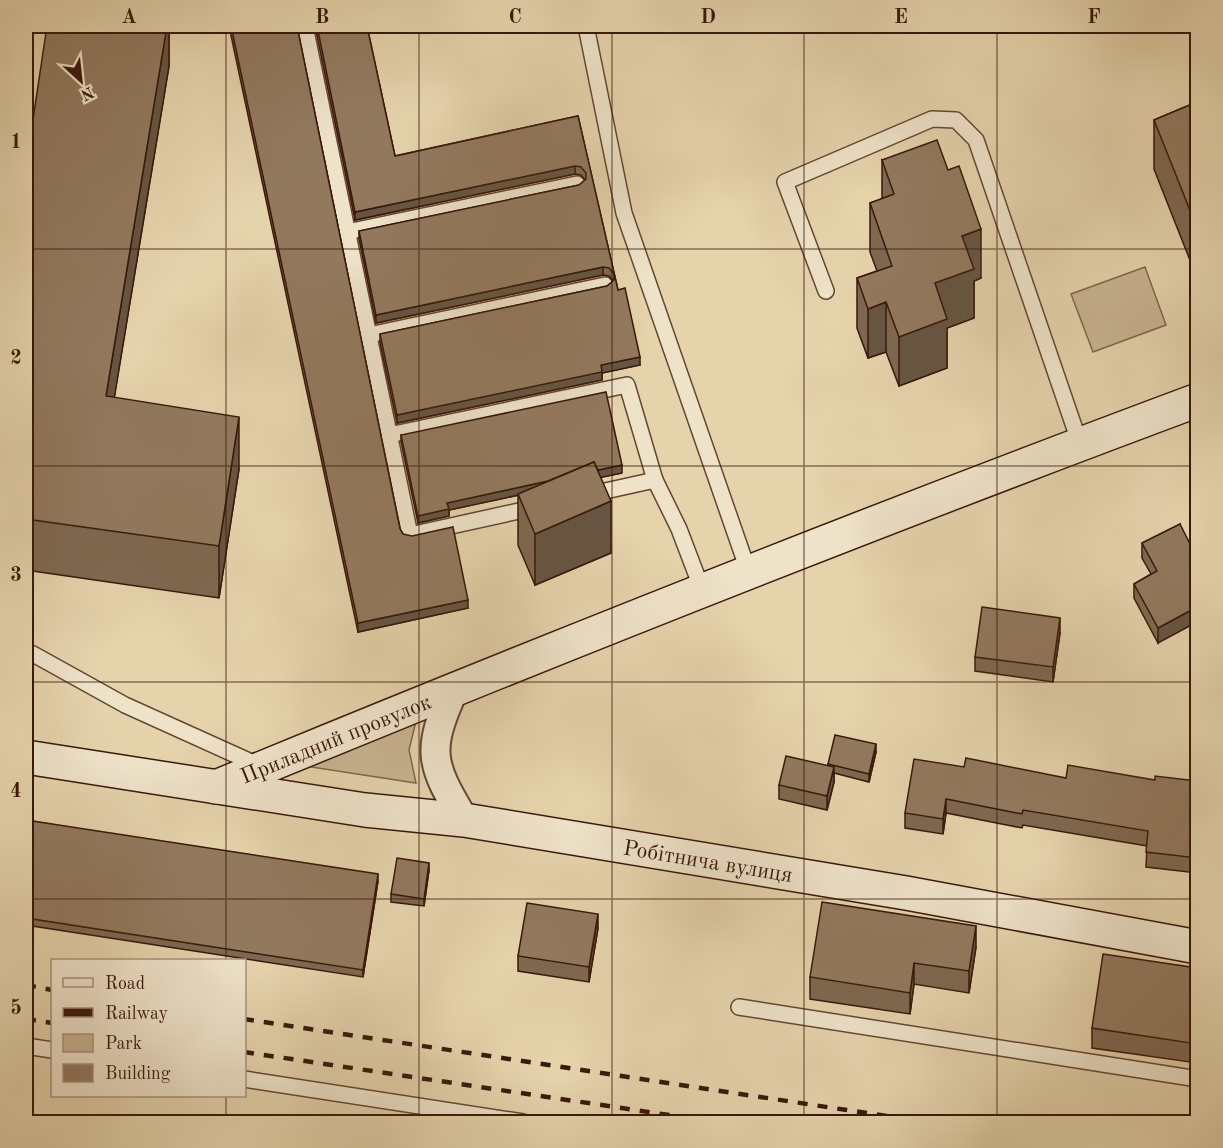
<svg xmlns="http://www.w3.org/2000/svg" width="1223" height="1148" font-family="'Old Standard TT',serif">
<rect width="100%" height="100%" fill="#e5d3ac"/>
<filter id="stains"><feTurbulence type="fractalNoise" baseFrequency=".00333" numOctaves="4"/><feColorMatrix values="0 0 0 0 .2 0 0 0 0 .09 0 0 0 0 .02 0 0 0 .5 -.17"/></filter>
<radialGradient id="worn" r=".72"><stop offset=".6" stop-color="#630" stop-opacity="0"/><stop offset="1" stop-color="#630" stop-opacity=".3"/></radialGradient>
<g fill="#c8b390" stroke="#80654d" stroke-width="1.5">
<polygon points="1145,267 1166,325 1093,352 1071,294"/>
<polygon points="417,717 409,750 416,783 298,765"/>
</g>
<g fill="none" stroke-linecap="round" stroke-linejoin="round">
<defs>
<g id="lane">
<polyline points="305,26 410,535 537,507"/>
<polyline points="586,26 624,213 749,573"/>
<polyline points="347,232 577,184"/>
<polyline points="826,291 785,182 932,119 956,120 976,140 1080,444"/>
<polyline points="369,335 605,285"/>
<polyline points="389,435 627,385 655,480"/>
<polyline points="587,495 655,480 679,529 703,592"/>
<polyline points="26,653 33,654 125,705 260,766"/>
<polyline points="739,1007 1198,1079"/>
<polyline points="26,1046 52,1050"/>
<polyline points="244,1079 523,1122"/>
</g>
<path id="street" d="M454,689C426,751 430,763 464,820"/>
<g id="secondary">
<path id="s1" d="M26,757L365,810L464,820L906,893L1198,947"/>
<path id="s2" d="M216,787C541,653 868,523 1198,400"/>
</g>
</defs>
<use href="#lane" stroke="#644632" stroke-width="18"/>
<use href="#street" stroke="#644632" stroke-width="32"/>
<use href="#secondary" stroke="#39170a" stroke-width="36"/>
<use href="#lane" stroke="#eee2c9" stroke-width="15"/>
<use href="#street" stroke="#eee2c9" stroke-width="28"/>
<use href="#secondary" stroke="#eee2c9" stroke-width="33"/>
<g stroke="#39170a" stroke-width="4.5" stroke-dasharray="10 10" stroke-linecap="butt">
<polyline points="26,985 52,990"/>
<polyline points="26,1019 52,1023"/>
<polyline points="244,1019 926,1122"/>
<polyline points="244,1052 716,1122"/>
</g>
</g>
<g fill="#7e6851" stroke="#39170a" stroke-width="1.5">
<polygon points="169,26 169,66 114,398 239,469 219,598 26,570 26,166"/>
<polygon points="229,26 297,26 400,529 403,534 468,608 358,632"/>
<polygon points="315,26 367,26 395,156 578,116 618,290 640,365 602,373 602,380 397,423 380,343 380,334 607,286 613,281 609,276 603,275 376,323 359,239 359,231 579,185 585,180 581,175 575,174 355,220"/>
<polygon points="1197,102 1197,278 1154,169 1154,120"/>
<polygon points="882,160 981,278 974,281 974,318 947,328 947,368 899,386 886,352 868,358 857,328 857,278 877,271 870,252 870,203 882,199"/>
<polygon points="401,435 622,473 601,477 611,553 535,585 518,545 518,495 449,510 449,516 418,523 401,442"/>
<polygon points="1180,524 1158,643 1134,598 1134,584 1151,574 1142,558 1142,543"/>
<polygon points="1060,633 1053,682 975,671 975,657"/>
<polygon points="876,752 869,782 834,773 834,782 827,810 779,799 779,785 828,766 828,764"/>
<polygon points="964,767 1066,778 1197,781 1197,873 1146,867 1147,846 1023,825 1022,828 946,813 943,834 905,828 905,813"/>
<polygon points="26,820 378,881 363,977 26,925"/>
<polygon points="429,870 424,906 391,902 391,894"/>
<polygon points="598,928 589,982 518,971 518,956"/>
<polygon points="976,947 969,993 914,984 910,1014 810,999 810,977"/>
<polygon points="1197,968 1197,1063 1092,1048 1092,1028"/>
</g>
<g fill="#665542" stroke="#39170a" stroke-width="1.5">
<polygon points="167,26 169,26 169,66 106,448 106,396"/>
<polygon points="575,166 575,174 355,220 355,212"/>
<polygon points="981,229 981,278 974,281 974,318 947,328 947,368 899,386 899,337 935,283 962,236"/>
<polygon points="603,267 603,275 376,323 376,315"/>
<polygon points="886,302 886,352 868,358 868,309"/>
<polygon points="640,357 640,365 602,373 602,380 397,423 397,415 601,365"/>
<polygon points="239,417 239,469 219,598 219,546"/>
<polygon points="622,465 622,473 449,510 449,516 418,523 418,516 447,503"/>
<polygon points="611,501 611,553 535,585 535,534"/>
<polygon points="468,600 468,608 358,632 358,623"/>
<polygon points="1197,607 1197,622 1158,643 1158,628"/>
<polygon points="1060,618 1060,633 1053,682 1053,667"/>
<polygon points="876,744 876,752 869,782 869,774"/>
<polygon points="834,767 834,782 827,810 827,796"/>
<polygon points="946,799 946,813 943,834 943,819"/>
<polygon points="429,863 429,870 424,906 424,899"/>
<polygon points="378,874 378,881 363,977 363,970"/>
<polygon points="598,914 598,928 589,982 589,967"/>
<polygon points="976,926 976,947 969,993 969,971"/>
<polygon points="914,963 914,984 910,1014 910,993"/>
</g>
<g fill="#92795e" stroke="#39170a" stroke-width="1.5">
<polygon points="47,26 167,26 106,396 239,417 219,546 26,519 26,166"/>
<polygon points="231,26 297,26 400,529 403,534 412,536 453,527 468,600 358,623"/>
<polygon points="317,26 367,26 395,156 578,116 618,290 625,288 640,357 601,365 602,372 397,415 380,334 607,286 614,280 614,274 609,268 603,267 376,315 359,231 579,185 586,179 586,173 581,167 575,166 355,212"/>
<polygon points="1197,102 1197,228 1154,120"/>
<polygon points="937,140 948,170 959,166 981,229 962,236 974,269 935,283 947,319 899,337 886,302 868,309 857,278 892,266 870,203 894,194 882,160"/>
<polygon points="606,392 622,465 598,470 594,462 548,481 447,503 449,509 418,516 401,435"/>
<polygon points="594,462 611,501 535,534 518,494"/>
<polygon points="1180,524 1197,558 1197,607 1158,628 1134,584 1157,571 1142,543"/>
<polygon points="982,607 1060,618 1053,667 975,657"/>
<polygon points="835,735 876,744 869,774 828,764"/>
<polygon points="786,756 834,767 827,796 779,785"/>
<polygon points="966,758 1066,778 1068,765 1155,780 1155,776 1197,781 1197,858 1146,852 1148,831 1023,810 1022,814 946,799 943,819 905,813 914,759 964,767"/>
<polygon points="26,820 378,874 363,970 26,918"/>
<polygon points="397,858 429,863 424,899 391,894"/>
<polygon points="822,902 976,926 969,971 914,963 910,993 810,977"/>
<polygon points="527,903 598,914 589,967 518,956"/>
<polygon points="1103,954 1197,968 1197,1044 1092,1028"/>
</g>
<path fill="none" stroke="#39170a" stroke-width="1.5" stroke-opacity="0.55" d="M226,26V960M419,26V1122M612,26V1122M804,26V1122M997,26V1122M26,249H1198M26,466H1198M26,682H1198M26,899H1198M226,1096V1122"/>
<g text-anchor="middle" stroke-width="4.5" stroke-linejoin="round" paint-order="stroke">
<g font-size="22" fill="#39170a" stroke="#eee2c9">
<text dy="8" stroke="none"><textPath href="#s2" startOffset="129">Приладний провулок</textPath></text>
<text dy="8" stroke="none"><textPath href="#s1" startOffset="690">Робітнича вулиця</textPath></text>
</g>
</g>
<rect width="1223" height="1148" fill="none" stroke="#e5d3ac" stroke-width="66"/>
<rect x="51" y="959" width="195" height="138" fill="#eee2c9" stroke="#a6917d" stroke-width="1.5"/>
<rect x="63" y="978" width="30" height="9" fill="#eee2c9" stroke="#a6917d" stroke-width="1.5"/>
<text x="105" y="989" font-size="18" fill="#39170a">Road</text>
<rect x="63" y="1008" width="30" height="9" fill="#39170a" stroke="#a6917d" stroke-width="1.5"/>
<text x="105" y="1019" font-size="18" fill="#39170a">Railway</text>
<rect x="63" y="1034" width="30" height="18" fill="#c8b390" stroke="#a6917d" stroke-width="1.5"/>
<text x="105" y="1049" font-size="18" fill="#39170a">Park</text>
<rect x="63" y="1064" width="30" height="18" fill="#92795e" stroke="#a6917d" stroke-width="1.5"/>
<text x="105" y="1079" font-size="18" fill="#39170a">Building</text>
<g transform="translate(81 81) rotate(153)" stroke="#eee2c9" stroke-width="4.5" paint-order="stroke">
<path d="M0-4.5L10 22L0 15L-10 22Z" fill="#39170a"/>
<text y="-9" font-size="16" font-weight="bold" text-anchor="middle" fill="#39170a">N</text>
</g>
<rect x="33" y="33" width="1157" height="1082" fill="none" stroke="#39170a" stroke-width="2"/>
<g font-size="20" text-anchor="middle" font-weight="bold" fill="#39170a">
<text x="129" y="23">A</text>
<text x="322" y="23">B</text>
<text x="515" y="23">C</text>
<text x="708" y="23">D</text>
<text x="901" y="23">E</text>
<text x="1094" y="23">F</text>
<text x="16" y="148">1</text>
<text x="16" y="364">2</text>
<text x="16" y="581">3</text>
<text x="16" y="797">4</text>
<text x="16" y="1014">5</text>
</g>
<rect width="100%" height="100%" filter="url(#stains)"/>
<rect width="100%" height="100%" fill="url(#worn)"/>
</svg>
